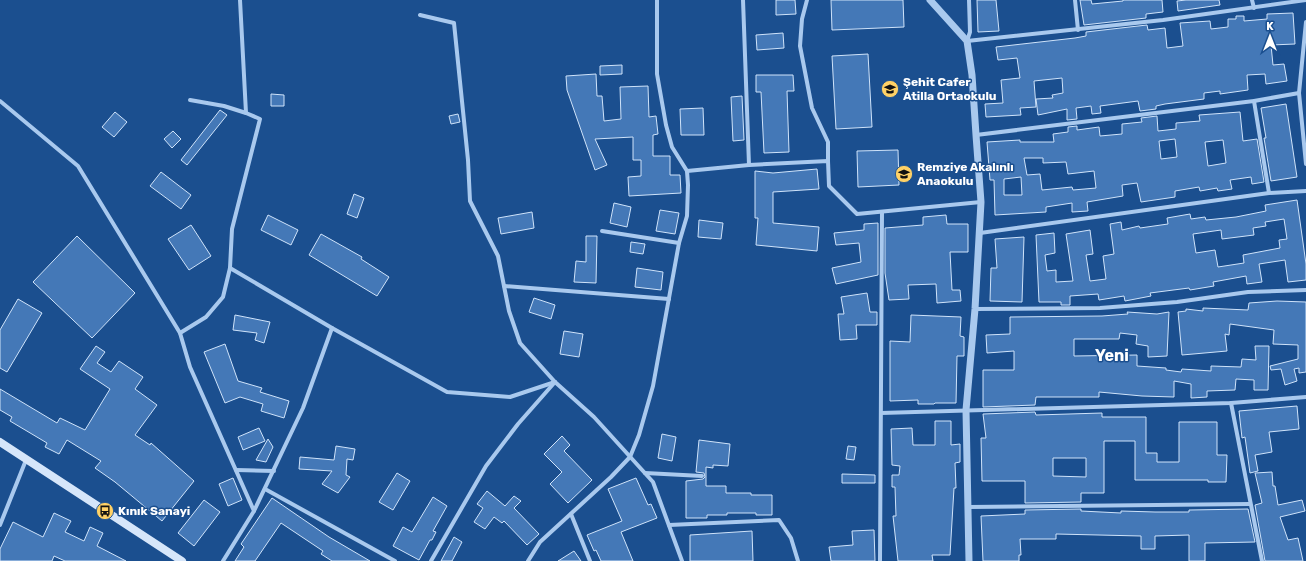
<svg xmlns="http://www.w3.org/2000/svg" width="1306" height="561" font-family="Rubik,sans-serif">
<rect width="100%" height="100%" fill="#1b4f8f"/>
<g fill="#4478b7" stroke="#cfe3fa" fill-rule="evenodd">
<polygon points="776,0 795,0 796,14 776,15"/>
<polygon points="831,0 903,0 904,27 832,30"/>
<polygon points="977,0 996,0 999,31 978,32"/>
<polygon points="1080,0 1091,0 1092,4 1123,1 1123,0 1162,0 1163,12 1146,14 1146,18 1084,25"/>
<polygon points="1186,0 1219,0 1220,5 1178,11 1177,1"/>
<polygon points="1293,13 1295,44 1271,45 1273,65 1284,64 1287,81 1266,84 1265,74 1247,75 1248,90 1220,94 1220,91 1204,93 1204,99 1165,104 1156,106 1156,109 1140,111 1138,101 1100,106 1101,113 1092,114 1091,106 1076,108 1077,119 1067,120 1067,109 1038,115 1036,99 1053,98 1052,95 1063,93 1062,78 1034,81 1036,107 1020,108 1021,115 986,117 985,104 1003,103 1001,80 1020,78 1017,58 998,60 996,47 1075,38 1086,36 1086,32 1147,25 1148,30 1165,28 1167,48 1183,46 1180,23 1210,21 1211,29 1228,27 1228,19 1236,19 1236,16 1244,16 1244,21 1267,19 1267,14"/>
<polygon points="783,33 784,48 757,50 756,35"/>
<polygon points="868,54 872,127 836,129 832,56"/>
<polygon points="622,65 622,74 600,75 600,66"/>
<polygon points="596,74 597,96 602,96 604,121 621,119 620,87 648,86 649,117 656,116 658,134 653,135 653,156 670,156 670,175 680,175 681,193 629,196 628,177 641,176 641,160 633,160 633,137 595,139 607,165 595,170 567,90 566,76"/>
<polygon points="756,75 793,75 794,91 787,91 789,152 764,153 761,92 756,92"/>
<polygon points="271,94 284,95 284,106 271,106"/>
<polygon points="742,96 744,140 733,141 731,97"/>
<polygon points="1286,104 1297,177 1271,181 1264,138 1266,138 1261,108"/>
<polygon points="703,108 704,135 681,135 680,109"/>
<polygon points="220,110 227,115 187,165 181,160"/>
<polygon points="115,112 127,122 114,137 102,127"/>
<path d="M1240,112L1243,141L1257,139L1264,182L1252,184L1251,177L1230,180L1232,189L1218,191L1217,188L1200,191L1199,187L1175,191V197L1141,202L1137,183L1122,185L1123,196L1087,202L1088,211L1072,212V203L1046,207V212L995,215L994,180H990L987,142L1020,140V142H1054L1053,134L1068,132V127L1077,126V130L1099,127L1100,136L1122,134V124L1142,122L1141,118L1157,116L1158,131L1176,129V123L1200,121L1199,115ZM1175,139L1177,157L1161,159L1159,141ZM1223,140L1226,163L1208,166L1205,142ZM1024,158H1043V163L1066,162L1068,174L1094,171L1096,188L1073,190L1072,187L1042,190L1040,174L1027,175ZM1021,177L1022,195H1004V179Z"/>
<polygon points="458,114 460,122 451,124 449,116"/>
<polygon points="173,131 181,139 172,148 164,139"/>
<polygon points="898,150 899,185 858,187 857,151"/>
<polygon points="817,169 819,189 773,192 773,223 819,227 817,251 756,245 758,218 755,218 755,171 773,173"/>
<polygon points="161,172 191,195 181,209 150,186"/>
<polygon points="354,194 364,198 357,218 347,214"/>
<path d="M1297,200L1306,264V280L1288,282L1285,260L1259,264L1262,282L1247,284L1246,276L1213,282L1214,286L1190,290L1189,288L1150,293L1151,296L1125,301L1124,296L1099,300L1098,294L1070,296V305H1061V302H1039L1036,235L1054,233L1055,253L1045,255L1047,271L1056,270V282L1073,281L1066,234L1090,230L1093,254L1086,255L1090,281L1106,279L1103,256L1114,254L1110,224L1121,222L1122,230L1139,226L1140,228L1168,224L1167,218L1190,214L1191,219L1205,217L1206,220L1236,217L1266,211L1265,205ZM1284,219L1287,239L1279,240L1280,248L1243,255L1244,263L1218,267L1215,250L1196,253L1193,234L1221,230L1222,239L1254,235L1253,228L1266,226L1265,222Z"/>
<polygon points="614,203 631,207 627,227 610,223"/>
<polygon points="660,210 679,213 675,234 656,231"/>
<polygon points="532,212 534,228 501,234 498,218"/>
<polygon points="268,215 298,230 291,245 261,230"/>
<polygon points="946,215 947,224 968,224 968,252 950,252 952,290 960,290 961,301 937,303 936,284 908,285 909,299 889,300 885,273 885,228 923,225 923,217"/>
<polygon points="699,220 723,223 721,239 698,237"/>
<polygon points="878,223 878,275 836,284 832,268 861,262 859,243 836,245 834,233 864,230 864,224"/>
<polygon points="191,225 211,256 189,270 168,239"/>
<polygon points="321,234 362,257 361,259 389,277 377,296 309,255"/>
<polygon points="77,236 135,293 92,338 33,282"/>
<polygon points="586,236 597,236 596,283 574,282 576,261 586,262"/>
<polygon points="1024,237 1022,302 990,301 991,268 997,268 995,239"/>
<polygon points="631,242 645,244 643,254 630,252"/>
<polygon points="637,268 663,272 661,290 635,287"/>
<polygon points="867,293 870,312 877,312 877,325 856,325 857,339 840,340 838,314 844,314 841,297"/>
<polygon points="534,298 555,305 551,319 529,312"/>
<polygon points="18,299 42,313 7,372 0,368 0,330"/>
<polygon points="1277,301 1306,302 1306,372 1299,373 1299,368 1294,369 1297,381 1285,385 1281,369 1271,370 1270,366 1298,359 1298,345 1273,344 1274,330 1230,324 1229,335 1225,334 1227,351 1182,355 1178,312 1186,311 1186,309 1203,311 1203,308 1248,310 1249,303"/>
<polygon points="1127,312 1157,314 1169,312 1167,356 1148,357 1148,346 1136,344 1137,335 1120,333 1119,339 1074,339 1074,356 1137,355 1137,366 1166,368 1166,370 1181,372 1182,369 1211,371 1211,366 1241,367 1242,359 1256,360 1255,346 1269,346 1268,390 1254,390 1254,380 1236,379 1235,390 1207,391 1207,397 1191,398 1191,384 1174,381 1174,397 1142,396 1099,392 1099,397 1036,397 1035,405 983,407 983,370 1014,370 1014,351 987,353 986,335 1010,334 1010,317 1102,316 1128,314"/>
<polygon points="235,315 270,322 264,343 255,340 257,333 233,330"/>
<polygon points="911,315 961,317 960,336 964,337 964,356 957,356 956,403 935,403 934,404 918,404 918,400 890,401 890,341 910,342"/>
<polygon points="564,331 583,334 579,357 560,354"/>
<polygon points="225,344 238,381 262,388 260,392 289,401 284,418 261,411 263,404 240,397 225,403 204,352"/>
<polygon points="96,346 105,352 97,363 111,372 119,361 143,377 135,389 157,405 135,435 150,445 151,443 194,481 162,521 115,482 95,468 101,461 67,440 59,454 45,447 47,443 10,421 12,417 0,410 0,389 57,423 60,418 85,430 110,389 80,369"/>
<polygon points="1297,406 1299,429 1269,432 1272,452 1255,455 1258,471 1250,473 1245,437 1242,438 1239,411"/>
<path d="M1035,412L1036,415L1102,413V417H1146V453H1157V462H1179V422H1217V455H1227L1226,482H1208V480H1135V441H1104V493H1081V502L1025,503V481H982L981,438H986L983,414ZM1053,458H1086V477L1053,476Z"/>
<polygon points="935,421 951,421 951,445 960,444 960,462 955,463 956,488 954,488 950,555 932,555 933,561 898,561 893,516 896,516 895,487 892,487 892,475 899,475 900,466 892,465 891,429 912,428 913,445 935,445"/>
<polygon points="259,428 265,441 243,450 238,437"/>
<polygon points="662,434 676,437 672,461 658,458"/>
<polygon points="562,436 570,445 564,451 592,480 568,503 550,484 562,472 544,454"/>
<polygon points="268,439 273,447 266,462 256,460"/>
<polygon points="699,440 730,444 728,466 713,465 713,468 706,467 706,486 726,486 726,493 751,493 751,495 772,495 772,515 756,515 756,513 727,513 727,515 707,515 707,518 686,518 686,481 703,479 705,477 704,473 696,472"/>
<polygon points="336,446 355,449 353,460 347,459 346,475 350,477 338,493 322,484 332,471 299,469 300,457 334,460"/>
<polygon points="848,446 856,447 854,460 846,459"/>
<polygon points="1272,472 1273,486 1275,486 1278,505 1302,500 1305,511 1280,517 1288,540 1298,538 1303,561 1265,561 1255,505 1262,503 1255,473"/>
<polygon points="397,473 410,481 393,510 379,502"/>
<polygon points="842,474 875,475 875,483 842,483"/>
<polygon points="233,478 242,500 228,506 219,484"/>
<polygon points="636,478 648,505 651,504 657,518 621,532 633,561 601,561 596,550 594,551 587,535 622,521 608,489"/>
<polygon points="487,491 505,506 514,496 521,501 514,508 539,534 527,545 504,521 502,523 494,517 485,529 474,522 483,508 477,504"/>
<polygon points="433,497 447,506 433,531 436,532 432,540 430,540 419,560 393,546 403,527 412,532"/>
<polygon points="272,498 329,537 370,561 332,561 321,554 323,551 281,523 255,561 235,561 244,547 241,544"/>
<polygon points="204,500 220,512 194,546 178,533"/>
<polygon points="1081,509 1081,511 1121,513 1121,511 1155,512 1189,512 1189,510 1248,509 1255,542 1205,543 1205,561 1189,561 1189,535 1155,536 1155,549 1141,549 1141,536 1056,534 1056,539 1020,539 1021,555 1019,555 1019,561 983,561 981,516 1025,514 1025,510"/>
<polygon points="54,513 71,521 65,532 84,541 90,527 103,533 97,546 126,561 65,561 54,556 52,561 0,561 0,549 13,522 43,537"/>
<polygon points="874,530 875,561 831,561 829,547 853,545 852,531"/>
<polygon points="752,531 753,561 690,561 690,535"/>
<polygon points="454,537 462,542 452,561 441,561"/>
<polygon points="574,551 581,561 558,561"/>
</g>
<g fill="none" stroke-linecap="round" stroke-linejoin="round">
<g stroke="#a9c9ee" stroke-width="4">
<polyline points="743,0 749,165"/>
<polyline points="807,0 802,19 800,46 812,108 828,142 828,161"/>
<polyline points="969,0 970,32 967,41 1163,20 1306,0"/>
<polyline points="1075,0 1078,30"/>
<polyline points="1252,0 1254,8"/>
<polyline points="420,15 454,23 468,160 470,201 498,256 509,311 520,343 555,382 594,417 653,482 682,561"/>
<polyline points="1306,22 1299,93 1306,164"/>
<polyline points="190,100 224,106 246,113"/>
<polyline points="0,101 78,166 180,333 190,367 254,511 223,561"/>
<polyline points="1254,101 1269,193"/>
<polyline points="976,135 1254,101 1299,93"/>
<polyline points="687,171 749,165 828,161 829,186 857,214 981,202"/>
<polyline points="602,231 679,243"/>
<polyline points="980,233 1269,193 1306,191"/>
<polyline points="230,268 332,328 447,392 510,397 555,382"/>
<polyline points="504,286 669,299"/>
<polyline points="975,309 1100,308 1177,302 1248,292 1306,290"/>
<polyline points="180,333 206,317 223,297 230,268 232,229 260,119 246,113 240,0"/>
<polyline points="1231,403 1262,561"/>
<polyline points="881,413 1231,403 1306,397"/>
<polyline points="236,470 274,471"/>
<polyline points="645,473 702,476"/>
<polyline points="265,489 395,561"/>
<polyline points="969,507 1250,504"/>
<polyline points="254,511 303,408 332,328"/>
<polyline points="571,514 590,561"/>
<polyline points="0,525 26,460"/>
<polyline points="669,525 779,520 791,538 798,561"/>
<polyline points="431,561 486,466 518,424 555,382"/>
<polyline points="528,561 540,542 611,477 630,457 639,435 653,386 679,243 687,216 688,185 687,171 672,147 666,125 657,74 657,0"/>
<polyline points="880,561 882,212"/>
</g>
<polyline stroke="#a9c9ee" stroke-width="7" points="930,0 967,41 972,75 976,135 981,202 975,309 966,410 969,561"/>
<polyline stroke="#d6e6fa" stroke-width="8" points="0,442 182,561"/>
</g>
<defs>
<symbol id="school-disc" viewBox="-11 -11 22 22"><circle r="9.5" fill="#ffd166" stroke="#1b4f8f"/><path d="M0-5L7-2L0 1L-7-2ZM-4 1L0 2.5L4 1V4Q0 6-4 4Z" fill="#111"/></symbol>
<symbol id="bus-disc" viewBox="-11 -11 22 22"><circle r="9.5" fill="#ffd166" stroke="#1b4f8f"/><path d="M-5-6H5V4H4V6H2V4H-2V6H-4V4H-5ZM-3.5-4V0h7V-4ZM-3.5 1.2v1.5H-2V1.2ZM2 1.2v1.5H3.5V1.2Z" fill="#111"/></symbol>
</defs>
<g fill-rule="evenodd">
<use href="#school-disc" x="880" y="79" width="20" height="20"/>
<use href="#school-disc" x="894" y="164" width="20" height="20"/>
<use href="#bus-disc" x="95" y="501" width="20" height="20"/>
</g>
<g text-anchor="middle" stroke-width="3" stroke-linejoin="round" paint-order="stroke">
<g font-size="12" font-weight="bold" fill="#fff" stroke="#1b4f8f" text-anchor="start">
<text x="903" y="86">Şehit Cafer<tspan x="903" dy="14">Atilla Ortaokulu</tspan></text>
<text x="917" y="171">Remziye Akalınlı<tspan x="917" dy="14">Anaokulu</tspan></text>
<text x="118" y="515">Kınık Sanayi</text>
</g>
<g font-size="16" font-weight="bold" fill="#fff" stroke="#1b4f8f">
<text x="1112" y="361">Yeni</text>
</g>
</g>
<g transform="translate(1270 36)" stroke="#1b4f8f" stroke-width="3" paint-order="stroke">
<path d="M0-3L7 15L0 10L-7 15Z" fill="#ffffff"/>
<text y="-6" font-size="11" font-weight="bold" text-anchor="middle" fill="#ffffff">K</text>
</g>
</svg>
